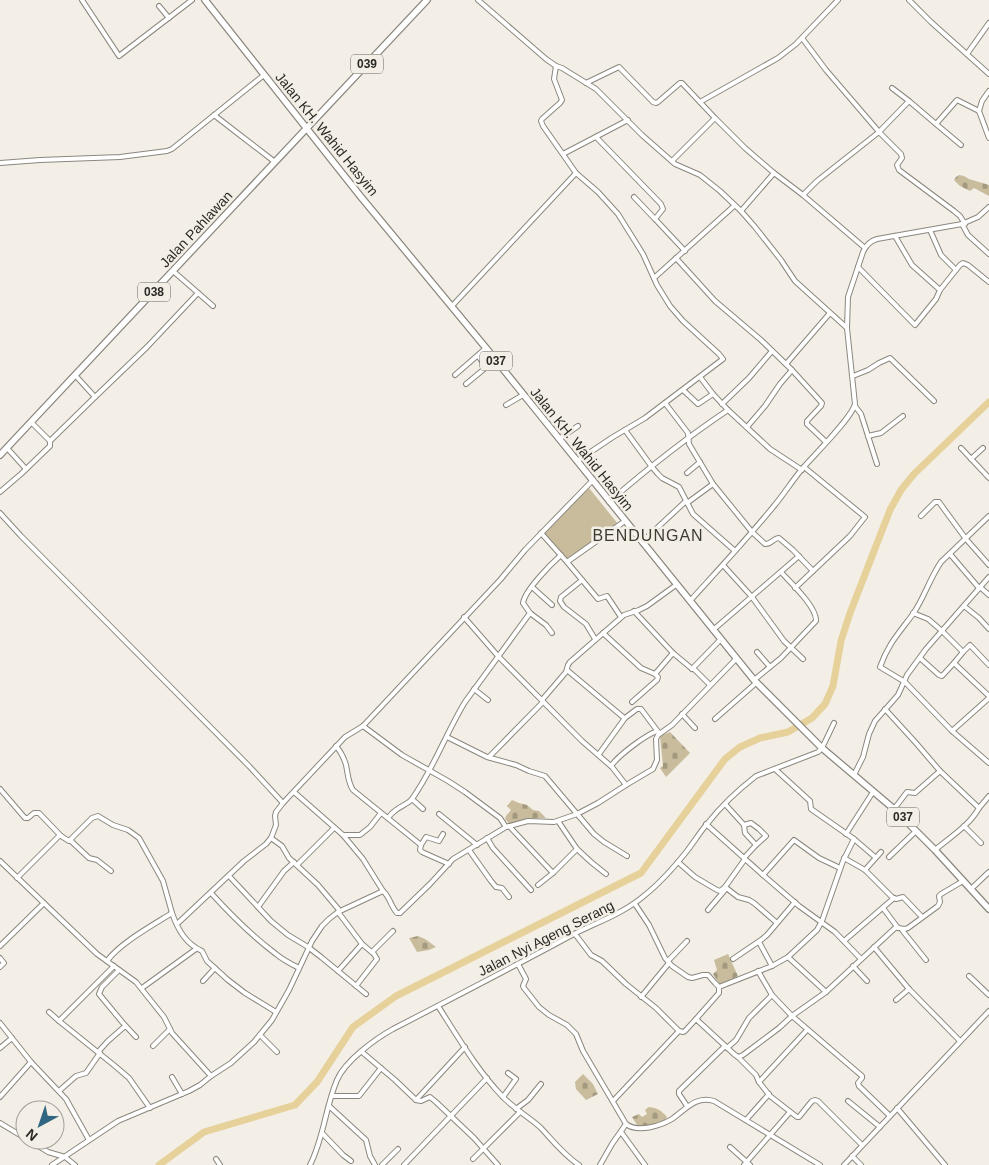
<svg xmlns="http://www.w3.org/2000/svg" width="989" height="1165" font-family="Helvetica,sans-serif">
<defs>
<pattern id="cemetery-stones" width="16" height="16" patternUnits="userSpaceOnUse" patternTransform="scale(1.25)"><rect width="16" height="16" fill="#c8bc9c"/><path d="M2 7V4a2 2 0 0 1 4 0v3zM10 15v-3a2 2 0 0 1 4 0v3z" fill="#a3997f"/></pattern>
</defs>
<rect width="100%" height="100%" fill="#f3efe6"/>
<g fill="url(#cemetery-stones)">
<polygon points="959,175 964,176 969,179 989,185 989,196 974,188 970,191 960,186 954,180 956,177"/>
<polygon points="670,732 690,753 666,777 660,768 663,766 660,736"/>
<polygon points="512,800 519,803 527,805 533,810 539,811 546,818 529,818 510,824 505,819 506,816 511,810 507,806"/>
<polygon points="418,936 425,939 436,947 429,950 417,952 409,938"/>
<polygon points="728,954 738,976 720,985 713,974 717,970 714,960"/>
<polygon points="583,1074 593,1084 598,1094 586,1100 576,1089 575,1082"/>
<path d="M649,1107C657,1108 661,1110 667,1117C661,1128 651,1127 639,1128L632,1117L639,1114L642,1117L647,1114L645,1110Z"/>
</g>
<polygon fill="#c8bc9c" points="589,488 618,524 566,561 542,536"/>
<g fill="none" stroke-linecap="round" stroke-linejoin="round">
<polyline stroke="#e7d19b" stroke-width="7" points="159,1165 204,1132 295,1105 317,1082 353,1027 396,996 641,873 725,759 740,747 760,738 788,732 812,718 825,704 833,686 841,641 850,613 890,510 901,490 914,474 989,402"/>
<defs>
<g id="street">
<polyline points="82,0 119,56 192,0"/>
<polyline points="478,0 546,59 556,66 562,68 596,89 642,135 675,164 700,175 720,191 741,211 755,227 781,260 795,281 847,328"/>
<polyline points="909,0 931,22 989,74"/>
<polyline points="159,6 169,18"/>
<polyline points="802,38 826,70 880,133 901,154 902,158 897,165 899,170 954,211 960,216 965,224"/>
<polyline points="967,54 989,23"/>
<polyline points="556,66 554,79 562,100 560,103 542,119 541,121 543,126 576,173 598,192 618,214 643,254 657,285 670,306 683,321 719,354 723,359 645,418 613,437 577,461"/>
<polyline points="586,83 619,67 653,102 656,103 658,102 680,83 682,83 715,118"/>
<polyline points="892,88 909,101"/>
<polyline points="989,91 982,101 979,111 989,138"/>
<polyline points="700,102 778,58 796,44 838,0"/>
<polyline points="214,115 275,162"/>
<polyline points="936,124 961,145"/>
<polyline points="596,137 661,204 663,209 655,219 685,251"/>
<polyline points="563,154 628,120"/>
<polyline points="672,161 715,118 745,148 774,173 803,195 865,248"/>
<polyline points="0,163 40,160 120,157 167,151 172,149 264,75"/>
<polyline points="803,195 817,181 879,132 909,101 936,124 957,100 979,111"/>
<polyline points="634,197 655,219"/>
<polyline points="741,211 774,173"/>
<polyline points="962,224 968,235 989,254"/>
<polyline points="930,230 941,255 956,270"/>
<polyline points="676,258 715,301 761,340 792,370 780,384 765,406 747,427"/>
<polyline points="858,267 915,325 936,299 940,290 912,265 895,236"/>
<polyline points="173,271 213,306"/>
<polyline points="654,278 734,206"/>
<polyline points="940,290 960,265 963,263 968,265 989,282"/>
<polyline points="452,306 576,173"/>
<polyline points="478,356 487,367"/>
<polyline points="786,364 830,313"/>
<polyline points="792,370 822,403 821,406 807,421 807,424 826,442"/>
<polyline points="455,375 486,348"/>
<polyline points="853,376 868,370 879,363 890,358 934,401"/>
<polyline points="700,377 713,394 728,410 770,449 802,470"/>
<polyline points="466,384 495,360"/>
<polyline points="683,390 698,404 713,394"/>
<polyline points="95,397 147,347 198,293"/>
<path d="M665,403L688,433L689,444L713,484L752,532L765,544C771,545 773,538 779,538L793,550L813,571"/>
<polyline points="722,404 749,378 772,351"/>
<polyline points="506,405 523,395"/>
<polyline points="855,406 861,414 877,464"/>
<polyline points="625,430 652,467 658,474 662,478 679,487 693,514 735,551"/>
<polyline points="868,436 881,433 903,416"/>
<polyline points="559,439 578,426"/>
<polyline points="50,441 95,397 75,375"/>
<polyline points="7,448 26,469"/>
<polyline points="961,448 989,478"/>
<polyline points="971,459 983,448"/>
<polyline points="687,473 700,462"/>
<polyline points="0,492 21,474 50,446 50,441 31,422"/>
<path d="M609,502C647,469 686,438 728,410"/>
<polyline points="687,503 713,484"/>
<polyline points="0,513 21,536 249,766 283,803"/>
<polyline points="921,516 935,502 939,502 944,509 966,539 989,565"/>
<path d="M989,516L941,562C930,578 924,598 913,614C899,633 888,644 880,667L905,682L952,731L989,763"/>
<polyline points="541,533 567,562 598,599 607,596 621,617"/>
<polyline points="642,542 686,501"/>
<polyline points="950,554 979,588"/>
<polyline points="567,562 625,521"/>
<polyline points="723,565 752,597 784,641 803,659"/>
<polyline points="582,580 561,597 560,601 564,607 586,624 595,639"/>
<polyline points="532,587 552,605"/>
<polyline points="980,587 989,595"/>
<polyline points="795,588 850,536 865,517 804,467"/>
<path d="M690,601C718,570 747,539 774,506C784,494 792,481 802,469C813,456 852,418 855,404L847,328L848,297L863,252C866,245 870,241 877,239L962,224L978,217L989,207"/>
<polyline points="964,606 979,618 989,629"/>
<polyline points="634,611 673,653 655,674"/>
<polyline points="530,613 546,625 552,633"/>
<polyline points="913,613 928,619 942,631 963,652 954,663 989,696"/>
<polyline points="464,617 498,656 582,741 612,767 626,785"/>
<polyline points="713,630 799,556"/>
<polyline points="603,633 641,668 655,674"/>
<polyline points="757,652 770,667"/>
<polyline points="963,652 970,645 989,665"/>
<polyline points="673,653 691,668 695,670 710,685"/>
<polyline points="920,658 939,675 942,676 954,663"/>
<polyline points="692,669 721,639"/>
<polyline points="567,670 623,717 625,718 637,709 641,709 659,733"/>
<path d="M754,680L781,658L816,621C817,607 790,582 781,572"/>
<polyline points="474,689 488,700"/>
<polyline points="542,700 566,672 568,665 570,662 624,615 639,610 647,606 676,585"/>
<polyline points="632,702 657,680 658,677 655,674"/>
<path d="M885,709L916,743L940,771L979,808C969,826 950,837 935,850"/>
<polyline points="682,714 695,728"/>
<polyline points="715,719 756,683"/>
<polyline points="363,726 402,755 448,781 465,792 500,818 506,827"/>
<polyline points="952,731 989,698"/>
<polyline points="447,737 487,757 516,765 529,771 545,776 594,834 604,842 627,856"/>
<path d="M336,746C341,752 344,758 346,765C348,774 348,783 353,790L421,845"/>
<polyline points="599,754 625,718"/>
<polyline points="489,757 543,702"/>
<path d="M611,766C619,755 644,736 657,731"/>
<polyline points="854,775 863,757 869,734 875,721 898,695 907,675 926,649 989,577"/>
<polyline points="0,789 25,818 28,818 34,813 39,813 61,836"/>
<polyline points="294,792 343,835 363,859 383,891"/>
<polyline points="412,799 423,809"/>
<polyline points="725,804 744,825 745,833 756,845"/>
<polyline points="979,808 989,796"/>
<polyline points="894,809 907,792 915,793 940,771"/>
<polyline points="439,814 477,845"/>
<path d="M388,818C390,815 393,812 396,810C401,806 408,804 412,799C434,768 446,733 465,702L530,613L523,603C525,590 551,564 561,555"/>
<polyline points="558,821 577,849 591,862 606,874"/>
<polyline points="706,824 763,875 799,906 835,932 861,959"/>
<polyline points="744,825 751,823 759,829 766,836 756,845 744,858"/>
<polyline points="509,826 553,873 577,849"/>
<polyline points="964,826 981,843"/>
<polyline points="443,834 439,841 426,837 421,845 420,850 422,852 449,864"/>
<polyline points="846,834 873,792"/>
<polyline points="343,835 360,835 370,827 381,813"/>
<polyline points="271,838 282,846 289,858 318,885 340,911"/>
<polyline points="487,838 493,848 531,890"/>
<polyline points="854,839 875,857"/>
<polyline points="70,840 89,858 97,860 111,871"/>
<polyline points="469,850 491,881 496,887 502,888 509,897"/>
<polyline points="889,857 916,831"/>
<polyline points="844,858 865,870 892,897 896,899 903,897 922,917"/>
<polyline points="0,861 97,954 136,982 164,1017 172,1033 211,1076"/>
<polyline points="678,862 695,877 717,890 720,891 725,887 738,897 749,900 754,903 777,923"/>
<polyline points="297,865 334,828"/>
<polyline points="865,870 881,852"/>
<polyline points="763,875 794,840 819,858 840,868"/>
<polyline points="229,876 271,921 288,935 308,947 321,957 366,994"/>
<polyline points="17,878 59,836 61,836 69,841 92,818 98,816 113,825 128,830 139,838 163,881 172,913"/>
<polyline points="538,885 553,873"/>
<polyline points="725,887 745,859"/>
<polyline points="971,889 989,872"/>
<path d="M211,893C231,915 252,936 276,954C283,960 291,964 299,968"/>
<polyline points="635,904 649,925 665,958 672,966 688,977 692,978 703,975 708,975 715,983 719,987"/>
<polyline points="258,907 284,871 294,862"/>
<polyline points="883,908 898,928"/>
<polyline points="708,910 725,890"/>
<polyline points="338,912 362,944 374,954 377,959 356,986"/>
<polyline points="177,924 244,861 266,844 271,838 276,825 275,816 276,812 283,803 345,737 363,726 500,580 525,550 592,481"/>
<polyline points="902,930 926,960"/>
<path d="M575,934L591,955L602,961L626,984L656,1008L679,1031L683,1032L685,1031L696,1019L735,1055L738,1057L743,1055L779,1028L792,1016L826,992L895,928C899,926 902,931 908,928L938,906L940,902L939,896L941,894L963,881"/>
<polyline points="844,941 894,898"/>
<polyline points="759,942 772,966"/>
<polyline points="0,946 44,903"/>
<polyline points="874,947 909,989 960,1041"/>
<polyline points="372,952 393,931"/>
<polyline points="788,957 826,992"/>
<polyline points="0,958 4,963 0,967"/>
<polyline points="733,959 761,940 767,935 795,902"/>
<path d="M107,961C120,943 153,925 172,913C178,930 186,944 202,951L207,961L228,980L245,993L276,1012"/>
<polyline points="668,961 687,941"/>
<path d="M518,964L526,979L523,986L524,988L539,1007L549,1015L567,1025L576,1034L583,1051L626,1124C638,1133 660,1126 672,1119C685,1110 696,1095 714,1101L820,1165"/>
<polyline points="853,966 867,981"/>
<polyline points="119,970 102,987 99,994 123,1023 136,1037"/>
<polyline points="338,971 362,944"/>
<polyline points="758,971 772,995 792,1016 862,1076 862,1078 858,1083 859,1086 890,1116"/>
<polyline points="969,976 989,995"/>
<polyline points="203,981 215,968"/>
<polyline points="142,988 196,949"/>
<polyline points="641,997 669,963"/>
<polyline points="896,1000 909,989"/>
<path d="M438,1006C458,1037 477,1070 502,1096C514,1109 529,1117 541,1128C553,1141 564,1155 579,1165"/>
<polyline points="49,1012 59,1021 114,966"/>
<polyline points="696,1019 719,993 719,987 772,966 788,957 817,930 822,921 843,861 854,839 811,809 810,801 775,769"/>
<polyline points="59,1021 115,1066 129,1078 150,1108"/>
<polyline points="0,1023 31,1062 66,1099 89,1140"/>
<polyline points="260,1035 277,1052"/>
<polyline points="153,1046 170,1029"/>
<polyline points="0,1048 12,1038"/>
<polyline points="727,1048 736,1040 749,1018 772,995"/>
<polyline points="98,1052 108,1041 124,1027 126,1027"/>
<polyline points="362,1052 395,1080 416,1100 421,1101 430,1097 436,1102 474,1138 498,1165"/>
<polyline points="738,1057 756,1075 759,1082 770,1096 797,1117 799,1117 812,1101 815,1100 818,1101 862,1145"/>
<polyline points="172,1077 182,1094"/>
<polyline points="759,1082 807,1030"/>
<polyline points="59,1091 76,1076 86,1073 100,1053"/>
<polyline points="332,1096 359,1096 381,1068"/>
<polyline points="0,1097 31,1062"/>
<polyline points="503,1097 516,1079 508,1073"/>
<polyline points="416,1100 465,1047"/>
<polyline points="613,1101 679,1031"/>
<polyline points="848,1101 880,1127"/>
<polyline points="329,1106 366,1140 370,1156 375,1165"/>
<polyline points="687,1106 679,1094 679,1091 725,1046"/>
<polyline points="897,1108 945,1165"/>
<polyline points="516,1109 528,1100 541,1084"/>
<polyline points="746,1120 769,1094"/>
<polyline points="0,1123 25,1138"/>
<polyline points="55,1126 58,1123"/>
<polyline points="621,1132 645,1165"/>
<polyline points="322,1133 343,1155 351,1161"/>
<polyline points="29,1140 48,1152 65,1157 75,1165"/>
<polyline points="38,1146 43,1140"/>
<polyline points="730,1147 750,1165"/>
<polyline points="852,1156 861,1165"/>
<polyline points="216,1159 220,1165"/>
<polyline points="473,1159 520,1112"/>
<path d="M52,1165L118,1121L189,1091L200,1085L211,1076L231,1063L254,1042L272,1020L289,990L312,941L322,926L329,919L338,912L383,891C390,897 391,907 397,913H400L430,884L453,859L506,827L528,821L554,822L577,814L598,803L626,785L653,769L657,760L656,739L658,735L672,725L736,659"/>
<path d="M310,1165C324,1138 325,1108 337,1080C345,1061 375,1039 393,1029C453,998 513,967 572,935C597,922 623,914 645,895C660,883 675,866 687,851C694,842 700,832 707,824C721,806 738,790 756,776L818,752L822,748L834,723"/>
<polyline points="382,1165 398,1149"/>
<polyline points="404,1165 487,1078"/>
<polyline points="600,1165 612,1144 626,1124"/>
<polyline points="744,1165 790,1112"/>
<polyline points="844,1165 989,1011"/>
</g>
<g id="primary">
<polyline points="205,0 361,197 486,348 754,680 822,748 894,809 935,850 989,909"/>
<polyline points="0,455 427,0"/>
</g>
</defs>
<use href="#street" stroke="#8b877f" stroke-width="6"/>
<use href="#primary" stroke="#8b877f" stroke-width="8"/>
<use href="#street" stroke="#fff" stroke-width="4"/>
<use href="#primary" stroke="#fff" stroke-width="5.5"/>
</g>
<g text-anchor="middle" stroke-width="5" stroke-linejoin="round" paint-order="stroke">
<g fill="#f3efe6" stroke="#676560" stroke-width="1">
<rect x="351" y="54.5" width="32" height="19" rx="4"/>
<rect x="138" y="282.5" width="32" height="19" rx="4"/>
<rect x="480" y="351.5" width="32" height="19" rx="4"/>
<rect x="887" y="807.5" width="32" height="19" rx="4"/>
</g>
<g font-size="12" font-weight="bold" fill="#2b2a26">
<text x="367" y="68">039</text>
<text x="154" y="296">038</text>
<text x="496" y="365">037</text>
<text x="903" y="821">037</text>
</g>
<g font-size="14" fill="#2b2a26" stroke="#f3efe6">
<text transform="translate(327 134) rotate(51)" y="5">Jalan KH. Wahid Hasyim</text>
<text transform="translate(196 229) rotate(-47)" y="5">Jalan Pahlawan</text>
<text transform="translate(582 449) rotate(51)" y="5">Jalan KH. Wahid Hasyim</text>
<text transform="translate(546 938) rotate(-27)" y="5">Jalan Nyi Ageng Serang</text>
</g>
<g font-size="16" letter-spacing="1" fill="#3e3b33" stroke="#f3efe6">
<text x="648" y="541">BENDUNGAN</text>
</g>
</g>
<g transform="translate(40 1125) rotate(220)"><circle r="24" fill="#f3efe6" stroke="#a3a099"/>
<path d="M0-4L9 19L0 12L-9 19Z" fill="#316682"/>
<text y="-8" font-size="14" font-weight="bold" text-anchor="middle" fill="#2b2a26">N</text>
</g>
</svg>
